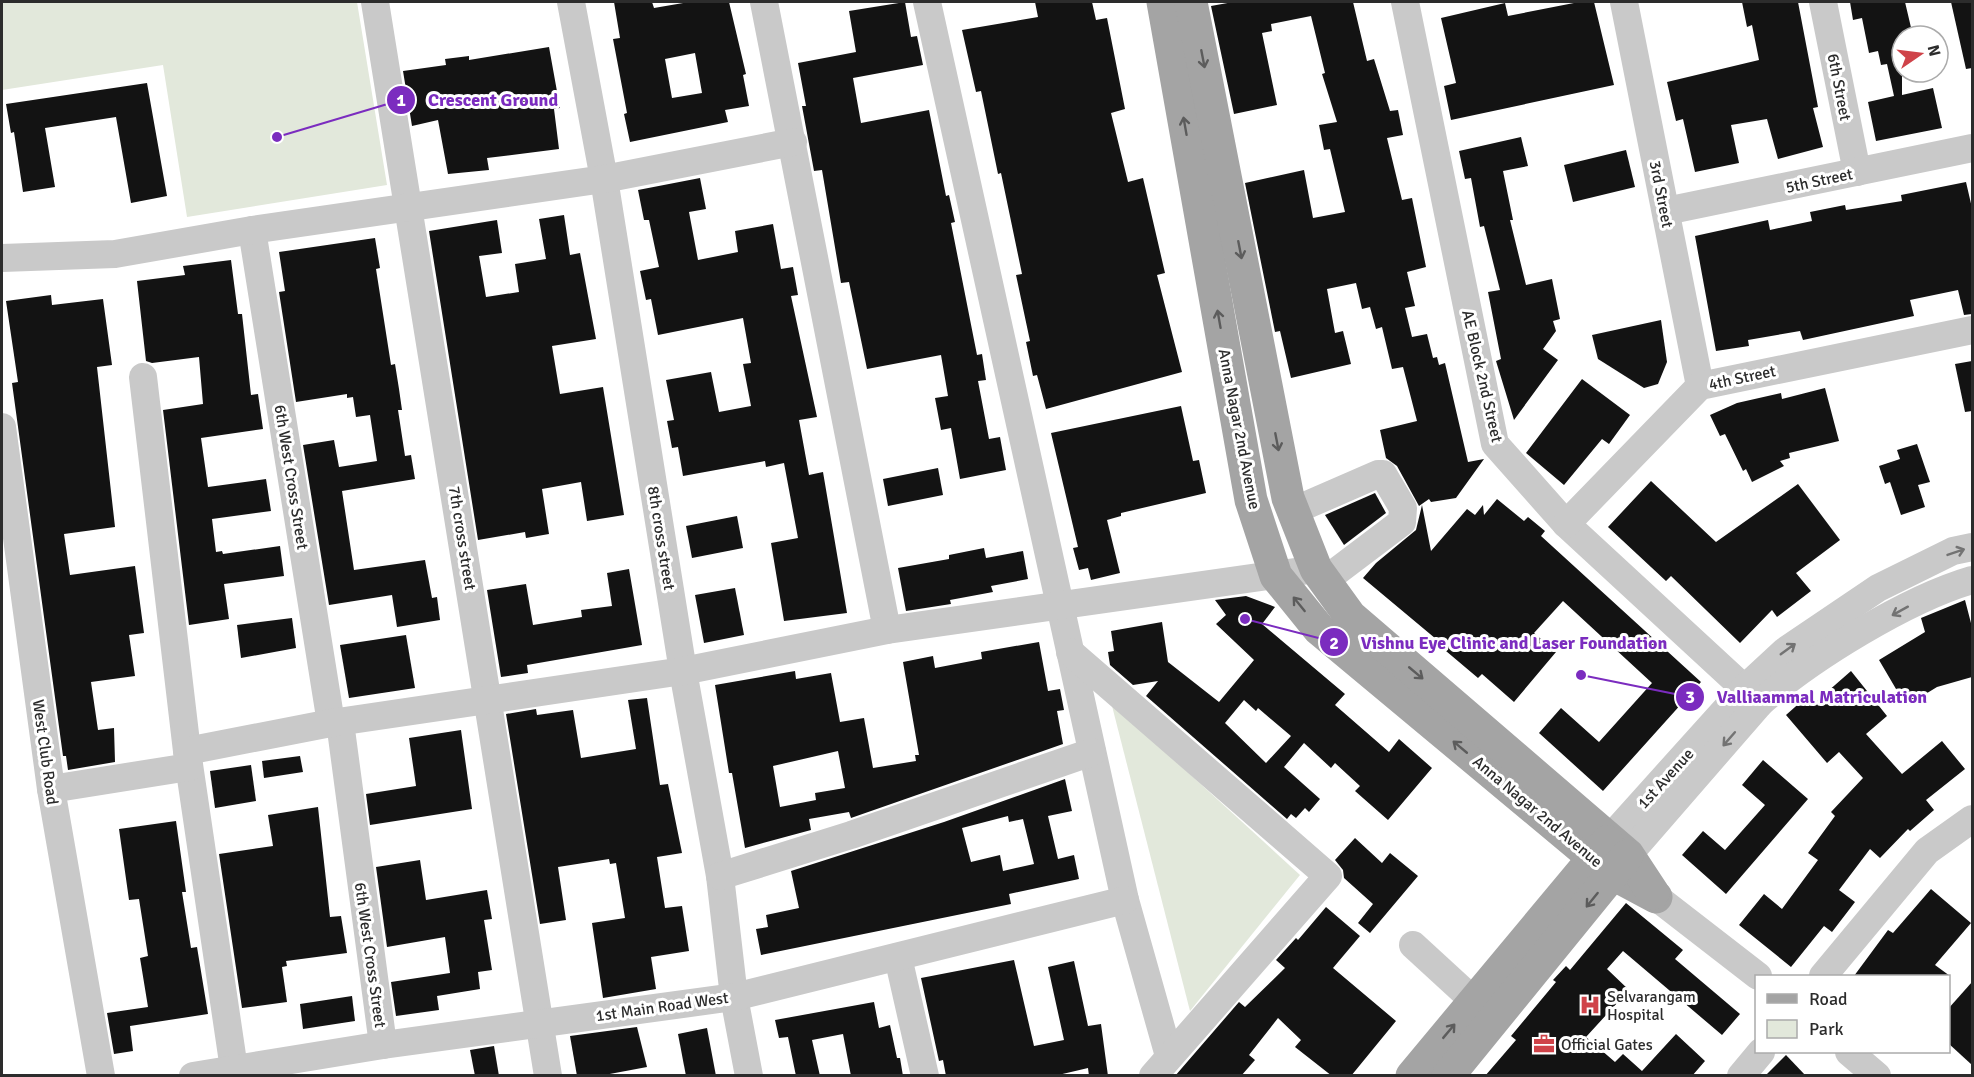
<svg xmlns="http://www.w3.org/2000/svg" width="1974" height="1077" font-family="Signika,sans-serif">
<rect width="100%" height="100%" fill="#fff"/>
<g fill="#e2e8db">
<polygon points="2,2 357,2 387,185 187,217 163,65 2,90"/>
<polygon points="1111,702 1300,875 1190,1011"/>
</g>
<g fill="#131313" fill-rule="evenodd">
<path d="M614,2H652L654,8L689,2H729L746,74L743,75L749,106L725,110L728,122L630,142L624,114L627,113L613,39L620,38ZM695,53L702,93L672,98L665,59Z"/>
<polygon points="905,2 911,37 917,36 923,65 853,78 861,123 929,110 946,196 949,195 955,222 951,223 977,355 982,354 986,380 978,381 989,439 1000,437 1006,470 960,479 951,428 941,430 935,398 948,396 941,355 867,369 849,282 841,283 822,170 814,171 802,106 806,106 798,63 856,52 849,11"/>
<polygon points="1035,2 1092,2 1096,20 1107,18 1125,109 1111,113 1128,182 1143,178 1165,273 1157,275 1182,372 1046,409 1037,375 1033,376 1026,342 1030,341 1016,275 1022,274 1001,173 998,174 981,91 976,92 962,30 1038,17"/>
<polygon points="1233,2 1353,2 1367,61 1374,59 1390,111 1398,110 1403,135 1387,138 1402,200 1412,198 1426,267 1407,272 1415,306 1405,308 1412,337 1427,334 1433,358 1437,357 1439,365 1445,363 1468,462 1484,459 1456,498 1431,502 1429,499 1419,506 1397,466 1386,458 1380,430 1417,421 1403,367 1392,369 1382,327 1376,329 1370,307 1362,309 1356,283 1327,289 1335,333 1343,331 1351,364 1291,378 1280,331 1275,332 1245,183 1304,170 1313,218 1345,212 1330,149 1324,150 1319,125 1337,122 1322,74 1325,73 1311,16 1271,24 1272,31 1262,33 1277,105 1234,114 1211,6"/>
<polygon points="1579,2 1594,2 1614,85 1451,120 1444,86 1456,83 1441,18 1505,3 1508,16"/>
<polygon points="1742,2 1798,2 1818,107 1813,108 1823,147 1778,159 1767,119 1731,125 1739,163 1695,172 1683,119 1676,121 1667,82 1759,60 1752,25 1747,27"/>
<polygon points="1850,2 1905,2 1913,36 1902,36 1902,95 1933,88 1942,128 1876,141 1868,102 1894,96 1887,64 1881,65 1878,51 1869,53 1862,18 1853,20"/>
<polygon points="1951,2 1972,2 1972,68 1966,69"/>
<polygon points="549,47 560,108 554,109 559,149 487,158 489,170 448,174 438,120 412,126 403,71 446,65 445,59 469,56 469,60"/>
<polygon points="147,83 167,196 131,203 116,117 45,128 55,187 23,192 14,132 11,133 6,104"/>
<polygon points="1521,137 1528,166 1503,171 1513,220 1510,220 1526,285 1552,279 1560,319 1553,321 1556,331 1543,349 1558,360 1514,420 1496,361 1501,359 1488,292 1500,290 1484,226 1480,227 1471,178 1465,179 1459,151"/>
<polygon points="1626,150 1635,187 1573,202 1564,165"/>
<polygon points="700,178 706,209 689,212 698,260 738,252 735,231 773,224 781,269 793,267 798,295 791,296 817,417 799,420 809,475 823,472 847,613 784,621 771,543 798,538 784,463 766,467 765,461 683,476 678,447 672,448 667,421 674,420 666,380 711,372 719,412 751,406 743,364 751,363 743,318 658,335 651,299 646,300 640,271 659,267 649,220 644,220 638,190"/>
<polygon points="1966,182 1972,208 1972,314 1964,315 1958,290 1910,300 1914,316 1803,340 1800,331 1748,340 1749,346 1716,351 1695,236 1768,220 1770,230 1812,221 1810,212 1845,205 1846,210 1902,201 1901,195"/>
<polygon points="564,215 570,255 580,253 596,339 552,346 560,394 603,387 624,515 587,521 581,482 542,489 549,534 526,538 525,532 478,540 429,231 497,220 502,253 479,256 486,297 519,292 515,264 546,259 539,219"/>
<polygon points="375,238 380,268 376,269 391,365 395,364 399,389 402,410 398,410 405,456 411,455 415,479 342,491 354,570 425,560 432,598 437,597 440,620 397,627 392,595 329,605 303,445 334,440 339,467 377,461 370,415 356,417 353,397 347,398 347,394 296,402 279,292 285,291 279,252"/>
<polygon points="231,260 238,314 242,314 251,395 258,394 263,429 201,438 208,487 266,479 271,511 212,519 216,552 222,551 223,554 280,546 284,576 224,584 229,619 189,625 163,410 203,404 199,357 152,363 146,361 137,281 185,275 183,266"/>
<polygon points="51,295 52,305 103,299 112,365 97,367 115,527 64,534 70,575 135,566 144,633 129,635 135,676 91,682 98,730 114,728 115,762 68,770 66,756 63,756 12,383 18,382 6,301"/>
<polygon points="1661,320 1667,362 1658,384 1644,388 1598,359 1592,335"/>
<polygon points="1972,361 1972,411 1965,412 1955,364"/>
<polygon points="1582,379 1630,415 1609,444 1602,439 1564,485 1526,453"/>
<polygon points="1825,388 1839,441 1789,453 1790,458 1780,461 1784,466 1752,482 1746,469 1743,471 1725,434 1720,436 1710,415 1737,403 1781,393 1782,399"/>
<polygon points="1181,406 1193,461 1199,460 1206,493 1121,513 1121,516 1107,520 1120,573 1091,580 1088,568 1079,570 1073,548 1078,547 1051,433"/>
<polygon points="1917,444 1930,482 1918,485 1925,507 1901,515 1890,482 1885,484 1879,466 1900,459 1897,450"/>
<polygon points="938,468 943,495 888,506 883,479"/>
<polygon points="1651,481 1716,542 1798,484 1840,540 1796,573 1811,591 1777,617 1772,610 1740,643 1671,576 1666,581 1608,527"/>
<polygon points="1375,493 1386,513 1344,545 1325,515"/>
<polygon points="1497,499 1524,521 1528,517 1545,531 1541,536 1701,682 1603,791 1539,733 1561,708 1599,742 1652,683 1563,601 1534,633 1556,652 1514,702 1482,674 1478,678 1446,651 1448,649 1363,578 1376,563 1416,530 1422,505 1431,551 1467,509 1475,515 1483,505 1484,515"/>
<polygon points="737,516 743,548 692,558 686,526"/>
<polygon points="984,548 986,558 1023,551 1028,579 991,586 993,592 950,600 951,604 906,611 898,568 949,559 949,555"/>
<polygon points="629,569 642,645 527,665 528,673 501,677 487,590 526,584 533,625 582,617 581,610 612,606 607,573"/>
<polygon points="735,588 744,635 704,643 695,595"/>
<path d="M1246,596L1275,607L1262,624L1345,694L1335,705L1389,752L1399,739L1432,768L1388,820L1355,791L1360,786L1335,763L1331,768L1304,743L1284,767L1320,799L1309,812L1305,808L1296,818L1291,814L1287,819L1146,696L1158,681L1133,685L1110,665L1108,652L1114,651L1111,631L1162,622L1168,662L1219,702L1254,660L1216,624L1226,615L1215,600ZM1244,700L1256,711L1258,708L1291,736L1266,763L1225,723Z"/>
<polygon points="1965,600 1972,627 1972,677 1937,687 1906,706 1879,660 1925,632 1921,618"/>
<polygon points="292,618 296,648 241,658 237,625"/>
<polygon points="406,635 415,688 349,698 340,645"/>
<path d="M1039,642L1048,691L1060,689L1064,710L1057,711L1063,744L851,818L849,812L809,819L811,830L745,848L732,773H729L715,685L795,671L796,679L831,673L840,722L864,718L873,768L916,761L915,755H919L903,662L933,656L935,668L982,659L981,652ZM838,751L845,788L815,793L816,800L780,807L773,766Z"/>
<polygon points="1851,671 1887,716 1866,734 1902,774 1942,741 1965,769 1926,800 1934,810 1910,831 1908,829 1880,858 1870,849 1839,890 1855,902 1832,932 1824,926 1791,967 1739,925 1764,894 1782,909 1818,860 1808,853 1835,816 1831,812 1863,778 1839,752 1827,763 1786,715 1804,699 1811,706"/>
<polygon points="647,698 660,785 668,784 682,853 657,857 665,908 682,906 689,951 651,957 656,989 603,998 592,923 625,918 616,863 610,864 609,859 558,867 566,920 540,924 506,714 536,709 537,715 573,710 581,758 636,749 628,700"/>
<polygon points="461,730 472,809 370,825 366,794 416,786 409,738"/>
<polygon points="300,756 303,772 264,778 262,761"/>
<polygon points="1763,760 1808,799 1726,894 1682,855 1703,831 1725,850 1765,805 1742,785"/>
<polygon points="251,765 256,801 215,808 210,771"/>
<path d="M1065,779L1072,811L1048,816L1058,859L1074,855L1079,879L1009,894L1011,904L761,955L756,929L768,927L766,915L799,908L791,871L944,822ZM1008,816L1009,822L1023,819L1034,864L1003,871L1000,855L971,862L962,828Z"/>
<polygon points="318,807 330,917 341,916 347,953 286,961 287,966 282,967 287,1002 242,1008 219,854 273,846 268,815"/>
<polygon points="176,821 186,892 182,892 191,948 197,947 208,1014 130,1026 133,1051 114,1054 107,1013 148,1007 140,958 148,956 139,899 129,900 119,829"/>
<polygon points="1355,838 1382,863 1390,853 1418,876 1370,933 1358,923 1373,904 1344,878 1343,870 1335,860"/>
<polygon points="420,860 426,900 487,890 492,919 484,920 492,970 478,972 480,989 437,996 439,1010 396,1016 391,982 450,973 445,937 387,947 376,867"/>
<polygon points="1931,889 1971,923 1935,965 1950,976 1854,976 1888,930 1893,933"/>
<polygon points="1626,903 1683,950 1675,959 1740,1014 1722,1035 1623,951 1607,969 1629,990 1586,1037 1615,1062 1623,1054 1642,1071 1676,1034 1705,1061 1692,1076 1485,1076 1516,1040 1511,1036 1556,982 1553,980 1566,966 1570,970"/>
<polygon points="1326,907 1360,936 1333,968 1396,1021 1351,1076 1332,1076 1295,1047 1301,1040 1278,1018 1249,1055 1255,1060 1241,1076 1175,1076 1239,1002 1245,1007 1285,968 1276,960 1296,938 1298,940"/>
<polygon points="1014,960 1034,1046 1064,1040 1048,967 1074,961 1088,1026 1101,1024 1108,1076 1089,1076 1088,1068 1054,1076 946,1076 943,1060 939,1061 921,978"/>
<polygon points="1972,982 1972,1065 1948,1043 1948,1009"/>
<polygon points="352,996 355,1021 303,1029 300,1004"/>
<polygon points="874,1002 879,1028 890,1025 897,1058 900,1058 903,1076 851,1076 843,1034 812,1040 820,1076 796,1076 788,1037 779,1038 775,1020"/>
<polygon points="637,1027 647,1067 599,1076 577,1076 570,1036"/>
<polygon points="707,1028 716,1076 686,1076 678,1034"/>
<polygon points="494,1046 499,1076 475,1076 470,1050"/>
<polygon points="1786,1055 1806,1076 1765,1076"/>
</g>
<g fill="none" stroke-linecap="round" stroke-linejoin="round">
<g stroke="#c9c9c9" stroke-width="28">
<polyline points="375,2 548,1076"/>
<polyline points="571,2 604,179 683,671 720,876 734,997 749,1076"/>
<polyline points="764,2 887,630"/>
<polyline points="927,2 1125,900 1169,1056"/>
<polyline points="1405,2 1495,444 1566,524 1760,703"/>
<polyline points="1624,2 1700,386"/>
<polyline points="1823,2 1857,172"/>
<polyline points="1666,211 1972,148"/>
<polyline points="252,230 331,723"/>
<polyline points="2,258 115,254 252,230 604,179 793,142"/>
<polyline points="143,377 187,751 234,1069"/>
<polyline points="2,427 51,789 101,1076"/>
<polyline points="1293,511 1378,474 1383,474 1403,508 1402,522 1324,581"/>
<polyline points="1566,524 1700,386 1972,330"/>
<polyline points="1070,652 1328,876 1153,1076"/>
<polyline points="340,722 383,1045"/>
<polyline points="187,751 331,723 683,671 887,630 1316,569"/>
<polyline points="51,789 189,767"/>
<polyline points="1610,838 1745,688 1785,651 1878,588 1953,551 1972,547"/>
<path d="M1628,855L1760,703C1811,658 1907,599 1972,580"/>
<polyline points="720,876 851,835 1092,752"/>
<polyline points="1656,897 1758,976"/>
<polyline points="1413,945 1474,1001"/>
<polyline points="898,957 925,1076"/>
<polyline points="1823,976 1927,851 1972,819"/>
<polyline points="1849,1052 1877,1076"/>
<polyline points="193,1076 383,1045 734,997 1125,900"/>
<polyline points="1741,1076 1761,1052"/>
</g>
<g stroke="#a4a4a4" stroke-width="33">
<polyline points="1163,2 1251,500 1276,576 1319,629 1613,874 1656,897"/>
<polyline points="1191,2 1288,498 1316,569 1350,616 1628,855 1653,893"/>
<polyline points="1412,1076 1607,842"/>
<polyline points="1448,1076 1627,856"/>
</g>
</g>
<defs><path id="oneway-shaft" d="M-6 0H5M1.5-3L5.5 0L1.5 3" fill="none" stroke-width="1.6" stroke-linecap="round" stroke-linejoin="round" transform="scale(1.5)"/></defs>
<g stroke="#5c5c5c">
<use href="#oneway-shaft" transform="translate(1203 59) rotate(79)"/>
<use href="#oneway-shaft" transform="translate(1185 126) rotate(-100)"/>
<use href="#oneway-shaft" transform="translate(1240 250) rotate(79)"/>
<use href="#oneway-shaft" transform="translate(1219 319) rotate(-100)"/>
<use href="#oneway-shaft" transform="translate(1277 442) rotate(79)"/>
<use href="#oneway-shaft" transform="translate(1299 604) rotate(-129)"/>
<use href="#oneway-shaft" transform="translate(1416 673) rotate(40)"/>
<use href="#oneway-shaft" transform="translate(1460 747) rotate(-140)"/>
<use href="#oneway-shaft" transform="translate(1592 900) rotate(129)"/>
<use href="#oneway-shaft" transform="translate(1449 1031) rotate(-50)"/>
</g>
<g stroke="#737373">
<use href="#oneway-shaft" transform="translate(1956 552) rotate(-19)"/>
<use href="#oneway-shaft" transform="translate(1900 611) rotate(151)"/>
<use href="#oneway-shaft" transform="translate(1788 649) rotate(-36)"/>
<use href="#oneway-shaft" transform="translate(1729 739) rotate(131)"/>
</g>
<defs>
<symbol id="hospital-bare" viewBox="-9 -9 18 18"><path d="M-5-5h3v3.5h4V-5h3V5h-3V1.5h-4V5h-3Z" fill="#cf4349" stroke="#fff" stroke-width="2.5" paint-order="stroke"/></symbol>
<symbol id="office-bare" viewBox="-9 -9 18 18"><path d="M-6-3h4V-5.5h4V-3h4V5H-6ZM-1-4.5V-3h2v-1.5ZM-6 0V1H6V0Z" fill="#cf4349" stroke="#fff" stroke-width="2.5" paint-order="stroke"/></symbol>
</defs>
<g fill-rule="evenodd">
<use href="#hospital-bare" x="1575" y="990" width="30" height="30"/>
<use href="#office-bare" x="1529" y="1029" width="30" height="30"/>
</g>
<g text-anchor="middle" stroke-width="6" stroke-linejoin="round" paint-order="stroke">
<g font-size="16" fill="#2c2c2c" stroke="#fff">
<text transform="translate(1840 87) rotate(79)" y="6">6th Street</text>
<text transform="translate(1819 180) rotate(-12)" y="6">5th Street</text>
<text transform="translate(1662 194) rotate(79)" y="6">3rd Street</text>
<text transform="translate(1483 376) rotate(77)" y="6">AE Block 2nd Street</text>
<text transform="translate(1742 377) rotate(-12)" y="6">4th Street</text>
<text transform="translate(1240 429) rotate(79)" y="6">Anna Nagar 2nd Avenue</text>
<text transform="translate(292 477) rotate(81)" y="6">6th West Cross Street</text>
<text transform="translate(463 538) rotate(81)" y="6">7th cross street</text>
<text transform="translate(662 538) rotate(81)" y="6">8th cross street</text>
<text transform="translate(46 752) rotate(82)" y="6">West Club Road</text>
<text transform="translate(1665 778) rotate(-48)" y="6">1st Avenue</text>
<text transform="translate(1538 811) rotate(40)" y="6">Anna Nagar 2nd Avenue</text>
<text transform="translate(371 955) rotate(82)" y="6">6th West Cross Street</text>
<text transform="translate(662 1006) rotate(-8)" y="6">1st Main Road West</text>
</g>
<g font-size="16" fill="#2c2c2c" stroke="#fff" text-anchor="start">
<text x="1607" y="1002">Selvarangam<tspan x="1607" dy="18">Hospital</tspan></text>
<text x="1561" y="1050">Official Gates</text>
</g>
</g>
<path fill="none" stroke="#7b2cbf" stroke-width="2" d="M277 137L401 100M1245 619L1334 642M1581 675L1690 697"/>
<g fill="#7b2cbf" stroke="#fff" stroke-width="2">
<circle cx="277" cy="137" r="6"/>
<circle cx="1245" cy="619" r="6"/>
<circle cx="1581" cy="675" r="6"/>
<circle cx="401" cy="100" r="15"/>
<circle cx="1334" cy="642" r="15"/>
<circle cx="1690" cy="697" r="15"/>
</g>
<g font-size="18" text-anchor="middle" font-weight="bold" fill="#fff">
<text x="401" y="106">1</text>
<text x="1334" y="649">2</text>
<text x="1690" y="703">3</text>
</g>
<g font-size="18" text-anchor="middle" font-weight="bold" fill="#7b2cbf" stroke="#fff" stroke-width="6" stroke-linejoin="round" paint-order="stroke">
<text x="493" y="106">Crescent Ground</text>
<text x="1514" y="649">Vishnu Eye Clinic and Laser Foundation</text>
<text x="1822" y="703">Valliaammal Matriculation</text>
</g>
<rect width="1974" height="1077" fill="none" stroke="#2c2c2c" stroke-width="6"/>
<rect x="1755" y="975" width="195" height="78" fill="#ffffff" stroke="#ababab" stroke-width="1.5"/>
<rect x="1767" y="994" width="30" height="9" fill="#a4a4a4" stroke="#ababab" stroke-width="1.5"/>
<text x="1809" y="1005" font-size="18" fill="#2c2c2c">Road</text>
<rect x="1767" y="1020" width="30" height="18" fill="#e2e8db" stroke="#ababab" stroke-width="1.5"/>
<text x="1809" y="1035" font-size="18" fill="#2c2c2c">Park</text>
<g transform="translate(1920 54) rotate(76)"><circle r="28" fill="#ffffff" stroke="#ababab" stroke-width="1.5"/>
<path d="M0-4.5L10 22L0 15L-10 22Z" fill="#cf4349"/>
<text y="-9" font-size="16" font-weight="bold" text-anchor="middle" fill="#2c2c2c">N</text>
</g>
</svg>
